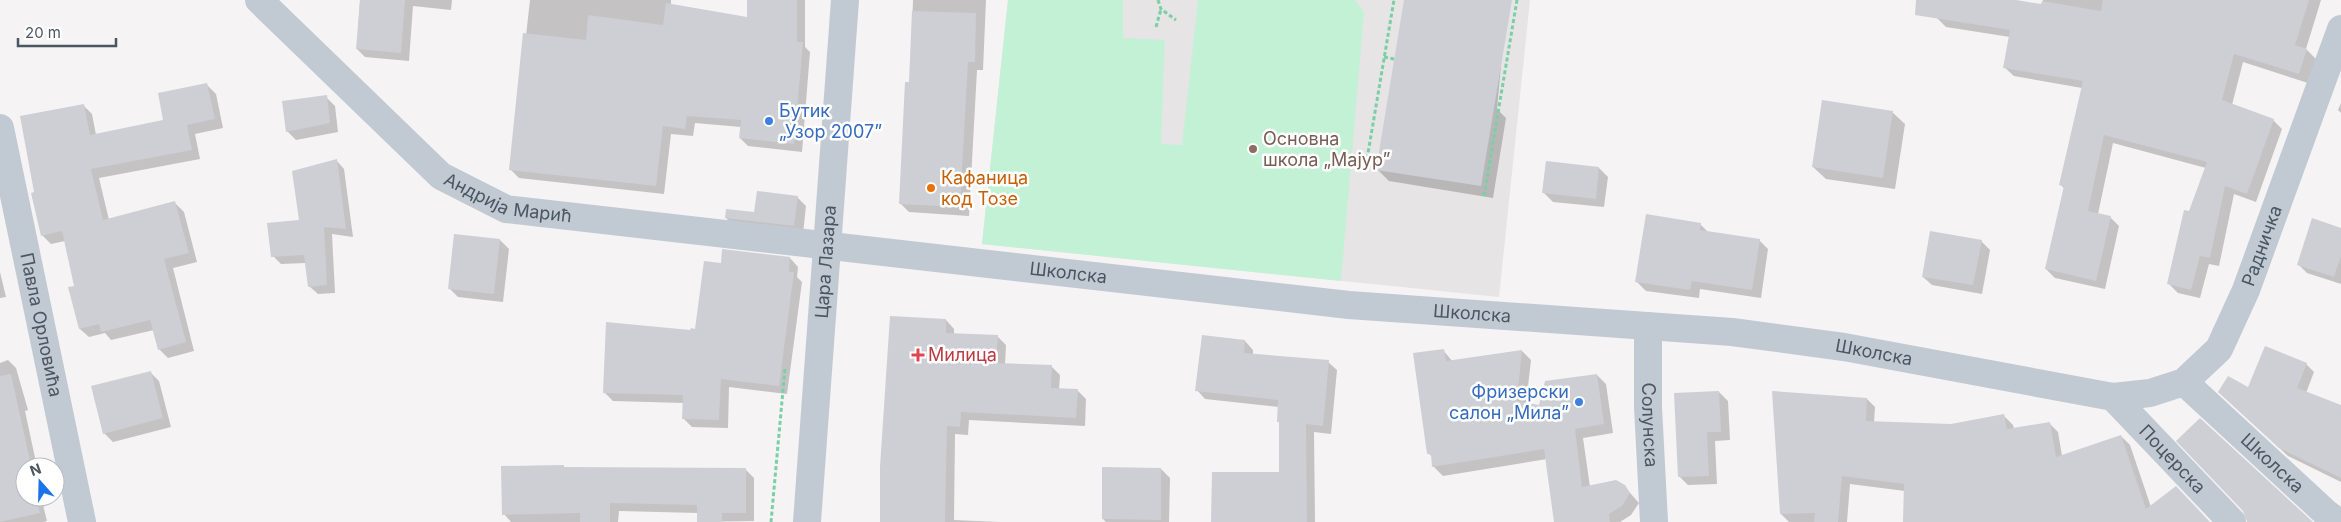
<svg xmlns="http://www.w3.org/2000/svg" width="2341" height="522" font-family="Inter,sans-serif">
<rect width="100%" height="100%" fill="#f5f3f3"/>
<polygon fill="#e6e4e5" points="1008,0 1530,0 1499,297 982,244"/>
<polygon fill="#c3f1d5" points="1008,0 1123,0 1123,38 1165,40 1161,144 1182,145 1198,0 1355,0 1364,12 1341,281 982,244"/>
<g fill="#0003">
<polygon points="360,0 452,0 451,10 413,6 409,61 365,57 357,49"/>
<polygon points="530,0 671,0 671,5 748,18 748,0 805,0 805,47 810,52 802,152 748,146 740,138 741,127 695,123 693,136 671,134 664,194 519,178 511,170"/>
<polygon points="913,0 986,0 983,70 977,70 969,216 909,212 900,203 910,84"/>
<polygon points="1405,0 1507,0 1497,109 1506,118 1493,198 1389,181 1377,169"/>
<polygon points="1940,0 2009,0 2042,6 2043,0 2321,0 2306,49 2316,59 2308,83 2243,62 2232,105 2273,120 2282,129 2256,202 2234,194 2219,266 2209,264 2200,298 2178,293 2169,284 2190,212 2206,168 2113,143 2098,214 2110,217 2119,226 2105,289 2055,278 2046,269 2065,189 2061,185 2082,88 2014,76 2004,67 2010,37 1946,27 1937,18"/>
<polygon points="207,85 216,94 223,128 195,134 200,159 99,178 109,220 175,203 184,212 197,262 173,268 194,351 168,358 159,349 154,330 111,340 105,333 89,337 80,329 75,287 65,241 51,244 42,235 35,193 83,105 92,114 96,135 165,121"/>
<polygon points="326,97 335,106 338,132 296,140 287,131"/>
<polygon points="2341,103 2341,113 2338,110"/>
<polygon points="1892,112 1905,124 1895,189 1826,179 1813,167"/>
<polygon points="336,160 344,169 353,237 332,234 335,293 318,294 309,286 306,263 281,264 273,256 301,221"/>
<polygon points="1599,168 1608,177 1604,207 1553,202 1544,193"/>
<polygon points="797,197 806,206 803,234 735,227 726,218 755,214"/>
<polygon points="1700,224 1709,233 1759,240 1768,249 1761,298 1700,289 1699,298 1646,291 1637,282"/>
<polygon points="2341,229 2341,284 2307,273 2298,264"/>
<polygon points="500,240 509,249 503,302 458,297 449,288"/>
<polygon points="1981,241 1990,250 1982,294 1932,285 1923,277"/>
<polygon points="790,258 798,267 797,277 802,282 787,394 729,387 728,428 692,427 683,418 684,403 613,401 604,392 696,330 722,265"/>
<polygon points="0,272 6,297 0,298"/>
<polygon points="946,320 954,329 954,334 997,336 1006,345 1005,364 1051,366 1060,375 1059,390 1077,390 1086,399 1085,426 969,420 968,435 955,434 954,520 999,522 881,522"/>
<polygon points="1245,341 1253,350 1253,355 1328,362 1337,370 1331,434 1314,432 1315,522 1213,522 1280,473 1279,407 1205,399 1197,390"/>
<polygon points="1443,350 1453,362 1522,351 1531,360 1526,404 1540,406 1597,375 1606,384 1613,433 1583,438 1590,487 1624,486 1639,503 1631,515 1620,522 1555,522 1547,459 1443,476 1434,467 1433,457 1429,454"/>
<polygon points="8,360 16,368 28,410 25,411 37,467 25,467 25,497 41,497 47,521 43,522 0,522 0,363"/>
<polygon points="2306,364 2314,372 2306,393 2341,406 2341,482 2288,456 2228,400"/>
<polygon points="150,372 159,381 171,427 113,442 104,433"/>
<polygon points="1719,392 1728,401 1730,440 1715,441 1717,484 1688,485 1679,476"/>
<polygon points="1867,399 1875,407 1874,422 1979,522 1904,522 1905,491 1850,484 1847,522 1789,522 1781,514"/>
<polygon points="2004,416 2013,425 2014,429 2049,423 2058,432 2062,456 2121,436 2130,445 2151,507 2209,522 2009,522"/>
<polygon points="565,469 746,470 754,478 754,521 698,522 698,513 619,511 618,522 511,522 504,514"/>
<polygon points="1161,469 1170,478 1169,522 1106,522 1103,519"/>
</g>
<g fill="#cdcfd5">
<polygon points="360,0 405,0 401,53 356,49"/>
<polygon points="747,0 797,0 797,42 803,42 794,144 739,138 741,120 687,116 685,129 663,126 656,186 509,170 523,33 586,40 588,15 663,25 666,3 747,17"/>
<polygon points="1404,0 1512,0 1481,186 1376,170"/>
<polygon points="1916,0 2016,0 2041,4 2042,1 2101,11 2103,0 2309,0 2295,45 2307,49 2299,74 2234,54 2222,100 2274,119 2247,194 2225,186 2210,258 2200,256 2191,290 2167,284 2184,210 2189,211 2207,162 2104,135 2088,211 2111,216 2096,281 2045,269 2064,186 2059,185 2083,81 2003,68 2010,30 1915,15"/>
<polygon points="912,11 976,13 975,62 968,62 960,207 899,204 905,82 909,82"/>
<polygon points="207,83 215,119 187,125 192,150 91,169 103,220 175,201 189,253 164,259 186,342 158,350 150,320 101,332 99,324 79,329 68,287 74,286 62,231 41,236 31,193 34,192 20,116 84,104 90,135 163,120 158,93"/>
<polygon points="327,95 330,123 286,132 282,101"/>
<polygon points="1822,100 1893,111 1883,178 1812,167"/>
<polygon points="337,159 346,229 324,227 327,285 308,287 304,255 271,257 267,223 299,220 292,171"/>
<polygon points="1546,161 1599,167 1596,199 1542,193"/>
<polygon points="757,191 798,196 794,226 725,218 726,209 754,212"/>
<polygon points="1646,214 1701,223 1700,230 1760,239 1752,290 1692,281 1690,290 1635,282"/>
<polygon points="2312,218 2341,228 2341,256 2334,277 2297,265"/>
<polygon points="1930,231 1982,240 1973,285 1922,277"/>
<polygon points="454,234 500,239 494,294 448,289"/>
<polygon points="722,249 790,257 789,272 794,272 779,386 721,379 719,420 682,419 683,395 603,393 606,322 690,330 691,328 695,329 704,261 721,263"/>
<polygon points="890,316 946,319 946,333 998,335 996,363 1052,365 1051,388 1078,389 1076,418 961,412 960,427 947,426 945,522 880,522 880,467"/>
<polygon points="1202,335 1245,340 1244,353 1329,360 1323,426 1306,424 1307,522 1211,522 1212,472 1279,472 1279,422 1277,422 1278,400 1195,391"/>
<polygon points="2265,346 2307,363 2297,388 2341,405 2341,478 2279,448 2218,392 2228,376 2248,387"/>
<polygon points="1444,349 1446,361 1522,350 1517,401 1539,405 1545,381 1597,374 1604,424 1575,429 1582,487 1616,480 1625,485 1630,493 1622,506 1609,514 1610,522 1554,522 1544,449 1432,467 1431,454 1427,454 1413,353"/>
<polygon points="151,371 163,418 103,434 91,386"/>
<polygon points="11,374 31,465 25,467 25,497 36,497 40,513 0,522 0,376"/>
<polygon points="1719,391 1721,432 1707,432 1709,476 1678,477 1674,393"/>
<polygon points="1772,391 1867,398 1866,421 1951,424 2004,414 2007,429 2050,422 2056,457 2121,435 2146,509 2176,486 2210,522 1903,522 1904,484 1842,476 1838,522 1814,522 1815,513 1780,514"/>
<polygon points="2200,418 2313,522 2247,522 2243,511 2176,441"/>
<polygon points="564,465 564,467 746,468 746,513 722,513 722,522 697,522 697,505 610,503 610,522 580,522 580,513 502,515 501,466"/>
<polygon points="1102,467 1161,468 1161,520 1102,519"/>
</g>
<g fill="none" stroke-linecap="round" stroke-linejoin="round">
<g stroke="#7ad0a6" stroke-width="3" stroke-dasharray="4 2.5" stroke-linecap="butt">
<polyline points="1158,0 1161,9 1176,20"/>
<polyline points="1156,27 1161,9"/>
<polyline points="1384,57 1394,59"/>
<polyline points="1366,165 1394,0"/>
<polyline points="1484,196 1517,0"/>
<polyline points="771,522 785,368"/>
</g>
<g stroke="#c1cad2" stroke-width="28">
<path id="s1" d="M259,0L441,176L506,209L1349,305L1732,332L1844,347L2113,397L2150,393L2184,382L2219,349L2246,290L2341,29"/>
<path id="s2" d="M0,128L82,522"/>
<path id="s3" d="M1648,326V407L1654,522"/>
<path id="s4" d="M2184,382L2326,513L2338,522"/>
<path id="s5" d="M2113,397L2232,522"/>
<path id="s6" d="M807,522L845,0"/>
</g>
</g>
<g fill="#3f7fe0" stroke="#fff" stroke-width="2">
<circle cx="769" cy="121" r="5"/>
<circle cx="1579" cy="402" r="5"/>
</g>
<circle fill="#8d6e63" stroke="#fff" stroke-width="2" cx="1253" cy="149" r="5"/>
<circle fill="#e8710a" stroke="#fff" stroke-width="2" cx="931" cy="188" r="5"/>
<path fill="#e0444e" stroke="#fff" stroke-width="2" d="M915.5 347.5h5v5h5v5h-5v5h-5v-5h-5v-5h5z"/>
<g text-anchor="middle" stroke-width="5" stroke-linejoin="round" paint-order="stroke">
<g font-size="18" fill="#366cbe" stroke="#fff" text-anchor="start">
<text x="779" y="117">Бутик<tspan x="779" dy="21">„Узор 2007”</tspan></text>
<text x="1569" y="398" text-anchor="end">Фризерски<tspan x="1569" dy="21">салон „Мила”</tspan></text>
</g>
<g font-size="18" fill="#785e54" stroke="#fff" text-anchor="start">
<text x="1263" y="145">Основна<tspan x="1263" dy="21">школа „Мајур”</tspan></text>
</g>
<g font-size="18" fill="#c56008" stroke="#fff" text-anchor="start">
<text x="941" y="184">Кафаница<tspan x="941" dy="21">код Тозе</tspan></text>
</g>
<g font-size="18" fill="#4a5661" stroke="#fff">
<text dy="6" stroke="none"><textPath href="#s1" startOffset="325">Андрија Марић</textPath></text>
<text dy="6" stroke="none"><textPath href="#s1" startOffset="2178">Радничка</textPath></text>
<text dy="6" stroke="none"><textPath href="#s6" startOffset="261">Цара Лазара</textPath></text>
<text dy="6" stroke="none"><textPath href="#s1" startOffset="892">Школска</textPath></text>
<text dy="6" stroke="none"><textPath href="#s1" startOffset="1298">Школска</textPath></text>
<text dy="6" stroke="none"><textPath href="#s2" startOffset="201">Павла Орловића</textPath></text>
<text dy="6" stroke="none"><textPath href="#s1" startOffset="1702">Школска</textPath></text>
<text dy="6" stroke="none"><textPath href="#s3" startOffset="99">Солунска</textPath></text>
<text dy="6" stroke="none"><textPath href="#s5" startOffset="86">Поцерска</textPath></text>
<text dy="6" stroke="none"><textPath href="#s4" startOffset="120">Школска</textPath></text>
</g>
<g font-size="18" fill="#be3a42" stroke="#fff" text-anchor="start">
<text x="928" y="361">Милица</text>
</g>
</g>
<g transform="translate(40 482) rotate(340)"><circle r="24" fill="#ffffff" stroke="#b7bbc0"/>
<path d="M0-4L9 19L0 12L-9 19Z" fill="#1a73e8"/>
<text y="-8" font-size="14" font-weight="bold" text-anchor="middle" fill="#4a5661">N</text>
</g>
<path d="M18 38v8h98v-8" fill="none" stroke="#4a5661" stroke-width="2.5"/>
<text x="25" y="38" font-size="15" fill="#4a5661" stroke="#ffffff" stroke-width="4" paint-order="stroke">20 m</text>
</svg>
